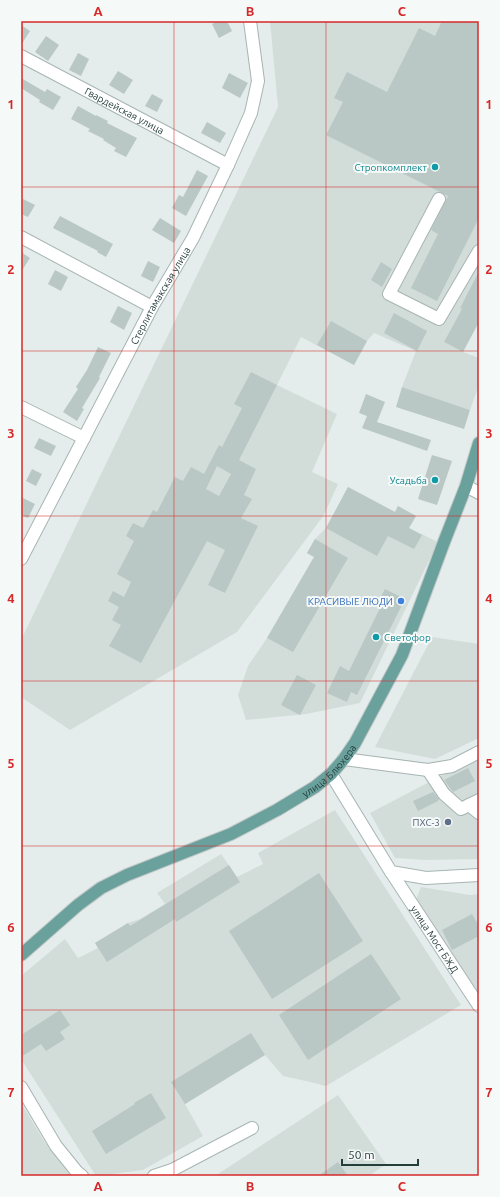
<svg xmlns="http://www.w3.org/2000/svg" width="500" height="1197" font-family="Ubuntu,sans-serif">
<rect width="100%" height="100%" fill="#e4edeb"/>
<g fill="#d2ddda">
<polygon points="270,21 479,21 479,271 460,308 479,317 479,322 477,326 444,342 463,352 479,358 479,385 470,410 402,387 416,351 374,333 367,341 354,365 301,337 277,385 337,414 312,472 338,484 324,515 237,632 70,730 21,697 21,640 278,107"/>
<polygon points="348,487 395,512 398,506 416,516 409,528 438,542 360,703 306,714 246,720 238,695 248,666 267,638 314,557 307,553 315,539 326,528"/>
<polygon points="432,637 479,644 479,738 435,759 375,747"/>
<polygon points="479,756 479,859 427,860 395,858 370,813"/>
<polygon points="335,810 461,1005 326,1086 306,1081 283,1076 265,1055 185,1104 203,1136 143,1170 96,1176 21,1059 21,976 65,939 78,958 98,948 95,943 128,923 140,919 165,904 157,893 221,854 237,877 263,864 258,853"/>
<polygon points="421,887 470,895 479,894 479,997 416,900"/>
<polygon points="338,1095 386,1164 369,1176 215,1176"/>
<polygon points="21,1103 44,1141 71,1176 21,1176"/>
</g>
<g fill="#b9c8c4" fill-rule="evenodd">
<polygon points="218,21 227,21 232,31 219,38 212,24"/>
<polygon points="442,21 479,21 479,218 437,301 411,288 438,234 431,230 448,196 326,135 343,102 334,98 347,72 387,92 419,28 435,36"/>
<polygon points="21,25 30,31 21,45"/>
<polygon points="46,36 59,45 48,61 35,52"/>
<polygon points="78,53 89,59 81,76 69,70"/>
<polygon points="118,71 133,80 124,94 109,85"/>
<polygon points="229,73 248,83 240,98 222,88"/>
<polygon points="21,78 45,92 47,89 61,97 53,110 39,102 40,100 21,88"/>
<polygon points="152,94 163,100 157,112 145,106"/>
<polygon points="78,106 96,116 96,115 108,121 107,123 137,138 126,157 114,151 116,148 103,140 104,139 88,131 90,129 71,119"/>
<polygon points="207,122 226,133 220,143 201,133"/>
<polygon points="197,170 208,176 186,216 172,208 179,195 183,197"/>
<polygon points="23,199 35,205 28,217 21,214 21,204"/>
<polygon points="60,216 113,244 106,257 97,252 98,251 53,228"/>
<polygon points="160,218 181,231 174,243 152,230"/>
<polygon points="21,252 30,258 21,272"/>
<polygon points="148,261 160,267 153,282 141,276"/>
<polygon points="381,262 392,269 382,287 371,280"/>
<polygon points="55,270 68,277 61,291 48,284"/>
<polygon points="479,271 479,322 463,352 444,342 462,309 460,308"/>
<polygon points="118,306 132,313 124,330 110,322"/>
<polygon points="394,313 427,331 417,351 384,333"/>
<polygon points="331,321 367,341 354,365 317,345"/>
<polygon points="98,347 111,353 99,377 100,378 82,408 84,409 77,421 63,412 78,389 76,387 87,370"/>
<path d="M251,372L277,385L239,460L256,469L244,495L252,499L241,518L258,526L225,593L208,585L225,550L207,541L141,663L109,646L121,625L112,620L119,607L108,601L113,591L124,597L131,582L117,574L134,541L126,536L133,523L143,528L153,510L157,512L175,477L183,481L191,467L204,474L219,445L222,447L242,408L234,404ZM217,466L231,474L219,496L206,489Z"/>
<polygon points="402,387 470,410 464,429 396,407"/>
<polygon points="366,394 385,402 377,422 431,440 427,451 362,428 367,416 359,413"/>
<polygon points="39,438 56,446 51,456 34,448"/>
<polygon points="432,455 452,461 437,505 418,499"/>
<polygon points="32,469 42,474 36,486 26,481"/>
<polygon points="348,487 395,512 398,506 416,516 409,528 422,535 414,549 388,536 377,556 326,528"/>
<polygon points="21,497 35,504 28,518 21,515"/>
<polygon points="315,539 348,558 293,652 267,638 314,557 307,553"/>
<polygon points="385,589 405,599 357,695 351,692 347,702 327,693 340,666 349,671 380,608 376,606"/>
<polygon points="297,675 316,685 300,715 281,705"/>
<polygon points="468,768 475,781 453,792 444,780"/>
<polygon points="433,792 439,799 438,800 438,801 418,811 413,801"/>
<polygon points="229,865 240,882 176,922 175,919 107,962 95,943 128,923 130,926"/>
<polygon points="319,873 363,941 272,999 229,931"/>
<polygon points="472,914 479,926 479,936 452,950 442,930"/>
<polygon points="371,954 401,999 308,1060 279,1015"/>
<polygon points="60,1010 70,1025 60,1032 65,1039 46,1051 41,1044 21,1057 21,1035"/>
<polygon points="251,1033 265,1055 185,1104 171,1082"/>
<polygon points="151,1093 166,1118 106,1154 92,1131 135,1104 134,1103"/>
<polygon points="338,1162 348,1176 318,1176"/>
</g>
<g fill="none" stroke-linecap="round" stroke-linejoin="round">
<defs>
<g id="minor">
<path id="s1" d="M21,56L228,165"/>
<polyline points="439,199 389,294 439,319 479,251"/>
<polyline points="21,237 152,307"/>
<polyline points="21,407 84,438"/>
<polyline points="466,486 479,493"/>
<path id="s2" d="M21,559L152,307L193,238L228,165L251,113L258,81L250,21"/>
<polyline points="344,759 428,770 452,766 479,752"/>
<polyline points="428,770 444,794 461,809 479,800"/>
<polyline points="331,774 391,872 426,878 479,875"/>
<polyline points="469,805 479,813"/>
<path id="s3" d="M391,872L479,1006"/>
<polyline points="21,1087 56,1146 77,1172 82,1176"/>
<polyline points="154,1176 172,1170 252,1128"/>
</g>
<g id="major">
<path id="s4" d="M21,955L78,905L101,888L127,875L231,834L277,810L315,787L331,774L344,759L355,743L402,655L444,542L466,486L479,443"/>
</g>
</defs>
<use href="#minor" stroke="#a7b5b3" stroke-width="14"/>
<use href="#major" stroke="#c2c9c8" stroke-width="14"/>
<use href="#minor" stroke="#fff" stroke-width="12"/>
<use href="#major" stroke="#6aa19d" stroke-width="12"/>
</g>
<path fill="none" stroke="#d62828" stroke-width="1" stroke-opacity="0.55" d="M174,21V1176M326,21V1176M21,187H479M21,351H479M21,516H479M21,681H479M21,846H479M21,1010H479"/>
<g fill="#0f9aa8" stroke="#f5faf8" stroke-width="1.5">
<circle cx="435" cy="167" r="4"/>
<circle cx="435" cy="480" r="4"/>
<circle cx="376" cy="637" r="4"/>
</g>
<circle fill="#3f7fe0" stroke="#f5faf8" stroke-width="1.5" cx="401" cy="601" r="4"/>
<circle fill="#5c6f8a" stroke="#f5faf8" stroke-width="1.5" cx="448" cy="822" r="4"/>
<g text-anchor="middle" stroke-width="4" stroke-linejoin="round" paint-order="stroke">
<g font-size="10" fill="#243e3c" stroke="#f5faf8">
<text dy="4" stroke="none"><textPath href="#s1" startOffset="117">Гвардейская улица</textPath></text>
<text dy="4" stroke="none"><textPath href="#s2" startOffset="298">Стерлитамакская улица</textPath></text>
<text dy="4" stroke="none"><textPath href="#s4" startOffset="363">улица Блюхера</textPath></text>
<text dy="4" stroke="none"><textPath href="#s3" startOffset="80">улица Мост БЖД</textPath></text>
</g>
<g font-size="10" fill="#0d838f" stroke="#f5faf8" text-anchor="end">
<text x="427" y="171">Стропкомплект</text>
<text x="427" y="484">Усадьба</text>
<text x="384" y="641" text-anchor="start">Светофор</text>
</g>
<g font-size="10" fill="#366cbe" stroke="#f5faf8" text-anchor="end">
<text x="393" y="605">КРАСИВЫЕ ЛЮДИ</text>
</g>
<g font-size="10" fill="#4e5e75" stroke="#f5faf8" text-anchor="end">
<text x="440" y="826">ПХС-3</text>
</g>
</g>
<rect width="500" height="1197" fill="none" stroke="#f5faf8" stroke-width="44"/>
<path d="M342 1159v6h76v-6" fill="none" stroke="#243e3c" stroke-width="2"/>
<text x="348" y="1159" font-size="12" fill="#243e3c" stroke="#f5faf8" stroke-width="3" paint-order="stroke">50 m</text>
<rect x="22" y="22" width="456" height="1153" fill="none" stroke="#d62828" stroke-width="1.5"/>
<g font-size="13" text-anchor="middle" font-weight="bold" fill="#d62828">
<text x="98" y="16">A</text>
<text x="250" y="16">B</text>
<text x="402" y="16">C</text>
<text x="11" y="109">1</text>
<text x="489" y="109">1</text>
<text x="11" y="274">2</text>
<text x="489" y="274">2</text>
<text x="11" y="438">3</text>
<text x="489" y="438">3</text>
<text x="11" y="603">4</text>
<text x="489" y="603">4</text>
<text x="11" y="768">5</text>
<text x="489" y="768">5</text>
<text x="11" y="932">6</text>
<text x="489" y="932">6</text>
<text x="11" y="1097">7</text>
<text x="489" y="1097">7</text>
<text x="98" y="1191">A</text>
<text x="250" y="1191">B</text>
<text x="402" y="1191">C</text>
</g>
</svg>
